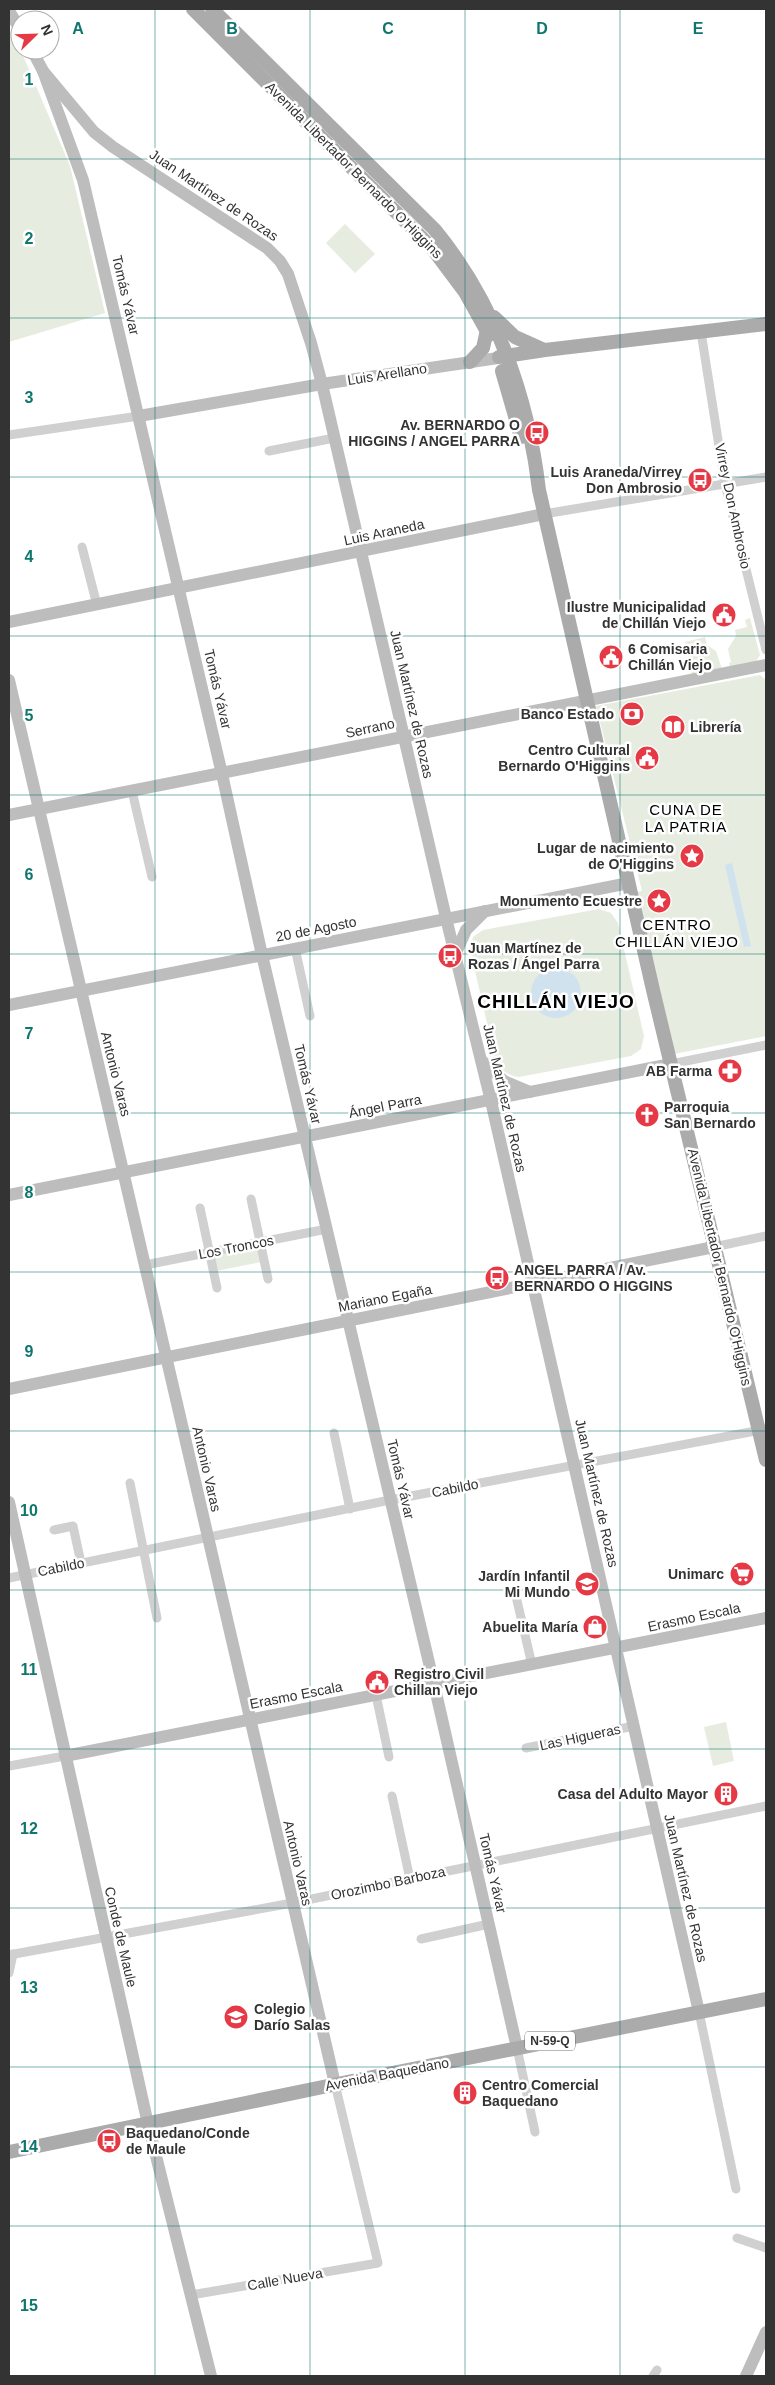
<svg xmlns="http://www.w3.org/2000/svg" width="775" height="2385" font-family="Arial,sans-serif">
<rect width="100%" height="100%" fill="#fff"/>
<g fill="#e6ecdf">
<polygon points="9,31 13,32 70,166 105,313 9,342"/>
<polygon points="345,224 375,254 355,273 326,243"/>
<polygon points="750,618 760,655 755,663 730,668 729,663 731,662 728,649 736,636 735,630 747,627 745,620"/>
<polygon points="705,637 707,645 716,651 722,669 692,675 685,642"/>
<polygon points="760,675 766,680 766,1036 674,1054 636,892 642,891 596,706"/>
<path d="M599,909L611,913L618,923L644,1036L641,1049L631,1056L519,1077C506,1075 500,1070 495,1058L470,949L473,937L483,930Z"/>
<polygon points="257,1248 261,1262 216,1271 214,1256"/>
<polygon points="726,1722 734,1761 713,1766 704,1727"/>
</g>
<g fill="#cfe2ee">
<polygon points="732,863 751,946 744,947 725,865"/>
<circle cx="556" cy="993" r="25"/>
</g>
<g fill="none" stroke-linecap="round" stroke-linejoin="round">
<g stroke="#d0d0d0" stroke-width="9">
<polyline points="701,332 725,484 766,650"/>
<polyline points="9,435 139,416"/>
<polyline points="269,451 334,438"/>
<polyline points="544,514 766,477"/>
<polyline points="82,547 97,605"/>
<polyline points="132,791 152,877"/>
<polyline points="295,948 310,1016"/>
<polyline points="671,1064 766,1045"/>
<polyline points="251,1199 268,1279"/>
<polyline points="200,1208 217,1288"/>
<polyline points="714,1247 766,1236"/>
<polyline points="145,1265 327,1229"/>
<polyline points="334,1433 350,1509"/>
<polyline points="130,1483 157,1618"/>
<polyline points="54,1530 73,1526 81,1563"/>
<polyline points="9,1578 390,1500 766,1429"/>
<polyline points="515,1592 532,1665"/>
<polyline points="376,1695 389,1757"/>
<polyline points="526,1748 634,1726"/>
<polyline points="9,1766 65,1756"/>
<polyline points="392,1796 410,1879"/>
<polyline points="421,1939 489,1924"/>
<polyline points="9,1955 292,1903 766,1806"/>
<polyline points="9,1973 13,1954"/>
<polyline points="699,2012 736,2189"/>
<polyline points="517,2048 535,2132"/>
<polyline points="737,2238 766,2248"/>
<polyline points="191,2295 378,2263 335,2084"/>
<polyline points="653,2376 657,2370"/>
</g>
<g stroke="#bdbdbd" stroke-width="12">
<polyline points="9,11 20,29"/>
<polyline points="32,50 43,71 83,180 222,774 262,955 434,1684 517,2048"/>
<polyline points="43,71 94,132 113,147 267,248 280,261 288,274 311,343 322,384 446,918 491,1101 699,2012"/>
<polyline points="139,416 322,384 498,358"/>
<polyline points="9,622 544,514"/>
<polyline points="9,680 335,2084"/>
<polyline points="9,815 766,665"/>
<polyline points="455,955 466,930 485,911"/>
<polyline points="9,1005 629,883"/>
<polyline points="482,1061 504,1081 530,1092"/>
<polyline points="9,1195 671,1064"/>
<polyline points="9,1389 714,1247"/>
<polyline points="9,1502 148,2124 211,2376"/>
<polyline points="65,1756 766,1618"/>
<polyline points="746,2376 766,2332"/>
</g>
<g stroke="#ababab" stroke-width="14">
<polyline points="193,9 432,248 465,292 489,335"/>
<path d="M212,9L435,230C495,303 528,396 539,490L653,990L766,1460"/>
<polyline points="494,317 515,337 544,350"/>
<polyline points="499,357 545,350 766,324"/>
<polyline points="470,362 483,348 487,330"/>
<polyline points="502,371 521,437"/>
<polyline points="9,2152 347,2082 766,1999"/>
</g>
</g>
<path fill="none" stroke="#0f766e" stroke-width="1" stroke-opacity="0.55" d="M155,9V2376M310,9V2376M465,9V2376M620,9V2376M9,159H766M9,318H766M9,477H766M9,636H766M9,795H766M9,954H766M9,1113H766M9,1272H766M9,1431H766M9,1590H766M9,1749H766M9,1908H766M9,2067H766M9,2226H766"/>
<defs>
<symbol id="bus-disc" viewBox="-11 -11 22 22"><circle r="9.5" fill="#e63946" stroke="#fff"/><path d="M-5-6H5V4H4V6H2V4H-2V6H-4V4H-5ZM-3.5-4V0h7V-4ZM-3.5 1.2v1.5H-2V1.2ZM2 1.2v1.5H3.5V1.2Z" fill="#fff"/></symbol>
<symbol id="civic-disc" viewBox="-11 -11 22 22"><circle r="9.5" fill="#e63946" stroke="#fff"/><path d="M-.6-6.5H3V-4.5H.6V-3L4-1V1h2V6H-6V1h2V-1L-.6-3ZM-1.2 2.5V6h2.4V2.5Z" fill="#fff"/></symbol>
<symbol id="bank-disc" viewBox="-11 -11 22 22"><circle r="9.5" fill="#e63946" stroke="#fff"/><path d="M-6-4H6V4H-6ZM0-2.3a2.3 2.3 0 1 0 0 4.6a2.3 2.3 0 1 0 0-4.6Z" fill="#fff"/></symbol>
<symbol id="library-disc" viewBox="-11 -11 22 22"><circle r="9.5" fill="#e63946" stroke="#fff"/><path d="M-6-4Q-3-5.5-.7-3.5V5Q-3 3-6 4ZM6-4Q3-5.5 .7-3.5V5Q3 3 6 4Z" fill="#fff"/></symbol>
<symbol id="sight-disc" viewBox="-11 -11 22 22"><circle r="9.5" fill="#e63946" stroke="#fff"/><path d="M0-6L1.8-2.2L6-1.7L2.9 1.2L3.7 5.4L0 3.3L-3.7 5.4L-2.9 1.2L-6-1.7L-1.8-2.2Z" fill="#fff"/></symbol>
<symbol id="pharmacy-disc" viewBox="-11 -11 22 22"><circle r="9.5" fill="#e63946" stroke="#fff"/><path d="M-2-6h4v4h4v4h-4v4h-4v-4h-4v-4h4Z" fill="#fff"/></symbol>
<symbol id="church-disc" viewBox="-11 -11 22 22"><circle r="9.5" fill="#e63946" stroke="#fff"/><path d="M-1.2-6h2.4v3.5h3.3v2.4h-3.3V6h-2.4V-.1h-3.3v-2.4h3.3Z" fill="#fff"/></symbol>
<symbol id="supermarket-disc" viewBox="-11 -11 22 22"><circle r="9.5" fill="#e63946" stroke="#fff"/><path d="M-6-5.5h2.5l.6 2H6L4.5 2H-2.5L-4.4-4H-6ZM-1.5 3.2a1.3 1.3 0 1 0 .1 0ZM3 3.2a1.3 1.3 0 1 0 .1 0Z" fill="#fff"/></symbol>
<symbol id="school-disc" viewBox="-11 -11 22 22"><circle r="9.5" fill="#e63946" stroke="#fff"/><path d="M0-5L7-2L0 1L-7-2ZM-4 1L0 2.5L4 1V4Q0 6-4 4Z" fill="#fff"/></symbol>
<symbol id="shop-disc" viewBox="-11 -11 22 22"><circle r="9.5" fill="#e63946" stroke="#fff"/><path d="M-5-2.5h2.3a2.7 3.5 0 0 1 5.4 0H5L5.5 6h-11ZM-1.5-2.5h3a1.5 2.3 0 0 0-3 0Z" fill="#fff"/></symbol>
<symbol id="building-disc" viewBox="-11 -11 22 22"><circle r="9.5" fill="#e63946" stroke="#fff"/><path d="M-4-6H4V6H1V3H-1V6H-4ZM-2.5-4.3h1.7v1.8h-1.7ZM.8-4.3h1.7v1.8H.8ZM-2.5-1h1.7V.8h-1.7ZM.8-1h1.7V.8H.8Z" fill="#fff"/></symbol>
</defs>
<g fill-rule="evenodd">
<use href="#bus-disc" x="523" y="419" width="28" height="28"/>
<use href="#bus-disc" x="686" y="466" width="28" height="28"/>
<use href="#civic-disc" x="710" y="601" width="28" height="28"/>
<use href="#civic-disc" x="597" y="643" width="28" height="28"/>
<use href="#bank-disc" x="618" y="700" width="28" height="28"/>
<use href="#library-disc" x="659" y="713" width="28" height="28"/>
<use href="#civic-disc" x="633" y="744" width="28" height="28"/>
<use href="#sight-disc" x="678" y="842" width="28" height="28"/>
<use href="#sight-disc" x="645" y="887" width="28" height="28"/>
<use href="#bus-disc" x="436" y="942" width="28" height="28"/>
<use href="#pharmacy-disc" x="716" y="1057" width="28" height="28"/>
<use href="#church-disc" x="633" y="1101" width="28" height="28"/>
<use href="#bus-disc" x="483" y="1264" width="28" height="28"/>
<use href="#supermarket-disc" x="728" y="1560" width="28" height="28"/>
<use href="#school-disc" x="573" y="1570" width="28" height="28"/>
<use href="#shop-disc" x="581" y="1613" width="28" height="28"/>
<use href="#civic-disc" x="363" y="1668" width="28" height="28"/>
<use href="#building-disc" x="712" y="1780" width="28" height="28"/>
<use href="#school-disc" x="222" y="2003" width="28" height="28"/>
<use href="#building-disc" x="451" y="2079" width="28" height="28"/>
<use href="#bus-disc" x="95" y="2127" width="28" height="28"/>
</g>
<g text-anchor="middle" stroke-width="5" stroke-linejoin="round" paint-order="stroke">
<rect fill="#fff" stroke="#707070" stroke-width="1" x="525" y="2031.5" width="50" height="19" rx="4"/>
<g font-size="12" font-weight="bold" fill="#333">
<text x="550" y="2045">N-59-Q</text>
</g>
<g font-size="14" fill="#333" stroke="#fff">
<text transform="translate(354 170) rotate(45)" y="5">Avenida Libertador Bernardo O'Higgins</text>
<text transform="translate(214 195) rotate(34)" y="5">Juan Martínez de Rozas</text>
<text transform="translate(126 295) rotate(77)" y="5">Tomás Yávar</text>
<text transform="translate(387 374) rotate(-9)" y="5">Luis Arellano</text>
<text transform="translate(733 506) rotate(78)" y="5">Virrey Don Ambrosio</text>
<text transform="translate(384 532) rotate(-12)" y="5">Luis Araneda</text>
<text transform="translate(218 689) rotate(77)" y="5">Tomás Yávar</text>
<text transform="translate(412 704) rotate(77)" y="5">Juan Martínez de Rozas</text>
<text transform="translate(370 728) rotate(-12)" y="5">Serrano</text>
<text transform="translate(316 929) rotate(-11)" y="5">20 de Agosto</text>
<text transform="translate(116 1074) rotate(76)" y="5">Antonio Varas</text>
<text transform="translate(308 1084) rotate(77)" y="5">Tomás Yávar</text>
<text transform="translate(505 1098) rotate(77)" y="5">Juan Martínez de Rozas</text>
<text transform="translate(385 1106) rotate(-11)" y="5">Ángel Parra</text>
<text transform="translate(236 1247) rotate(-11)" y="5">Los Troncos</text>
<text transform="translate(720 1267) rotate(77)" y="5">Avenida Libertador Bernardo O'Higgins</text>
<text transform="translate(385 1298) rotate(-11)" y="5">Mariano Egaña</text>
<text transform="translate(207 1469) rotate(77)" y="5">Antonio Varas</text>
<text transform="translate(401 1479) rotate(77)" y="5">Tomás Yávar</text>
<text transform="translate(455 1488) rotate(-11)" y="5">Cabildo</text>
<text transform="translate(597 1493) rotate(77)" y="5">Juan Martínez de Rozas</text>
<text transform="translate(61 1567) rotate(-11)" y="5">Cabildo</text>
<text transform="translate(694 1617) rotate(-12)" y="5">Erasmo Escala</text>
<text transform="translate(296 1695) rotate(-11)" y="5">Erasmo Escala</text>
<text transform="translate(580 1737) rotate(-12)" y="5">Las Higueras</text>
<text transform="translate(298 1863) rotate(77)" y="5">Antonio Varas</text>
<text transform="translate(493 1873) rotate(77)" y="5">Tomás Yávar</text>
<text transform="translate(388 1883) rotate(-12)" y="5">Orozimbo Barboza</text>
<text transform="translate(686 1888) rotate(77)" y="5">Juan Martínez de Rozas</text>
<text transform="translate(121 1937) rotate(77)" y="5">Conde de Maule</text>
<text transform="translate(387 2074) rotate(-11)" y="5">Avenida Baquedano</text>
<text transform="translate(285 2279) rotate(-10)" y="5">Calle Nueva</text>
</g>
<g font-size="14" font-weight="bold" fill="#333" stroke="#fff" text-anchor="end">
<text x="520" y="430">Av. BERNARDO O<tspan x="520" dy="16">HIGGINS / ANGEL PARRA</tspan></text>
<text x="682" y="477">Luis Araneda/Virrey<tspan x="682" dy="16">Don Ambrosio</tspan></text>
<text x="706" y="612">Ilustre Municipalidad<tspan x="706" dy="16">de Chillán Viejo</tspan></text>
<text x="628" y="654" text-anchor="start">6 Comisaria<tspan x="628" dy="16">Chillán Viejo</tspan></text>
<text x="614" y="719">Banco Estado</text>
<text x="690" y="732" text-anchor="start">Librería</text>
<text x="630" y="755">Centro Cultural<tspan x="630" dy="16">Bernardo O'Higgins</tspan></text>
<text x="674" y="853">Lugar de nacimiento<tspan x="674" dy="16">de O'Higgins</tspan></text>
<text x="642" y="906">Monumento Ecuestre</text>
<text x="468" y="953" text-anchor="start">Juan Martínez de<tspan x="468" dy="16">Rozas / Ángel Parra</tspan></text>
<text x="712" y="1076">AB Farma</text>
<text x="664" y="1112" text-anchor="start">Parroquia<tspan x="664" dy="16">San Bernardo</tspan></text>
<text x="514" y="1275" text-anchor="start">ANGEL PARRA / Av.<tspan x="514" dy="16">BERNARDO O HIGGINS</tspan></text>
<text x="724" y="1579">Unimarc</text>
<text x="570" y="1581">Jardín Infantil<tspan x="570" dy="16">Mi Mundo</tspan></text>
<text x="578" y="1632">Abuelita María</text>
<text x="394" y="1679" text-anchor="start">Registro Civil<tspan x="394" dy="16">Chillan Viejo</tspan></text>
<text x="708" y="1799">Casa del Adulto Mayor</text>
<text x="254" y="2014" text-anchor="start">Colegio<tspan x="254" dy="16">Darío Salas</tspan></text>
<text x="482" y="2090" text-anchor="start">Centro Comercial<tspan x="482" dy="16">Baquedano</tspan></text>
<text x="126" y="2138" text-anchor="start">Baquedano/Conde<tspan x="126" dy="16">de Maule</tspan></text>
</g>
<g font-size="15" letter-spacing="1" fill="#000" stroke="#fff">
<text x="686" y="815">CUNA DE<tspan x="686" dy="17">LA PATRIA</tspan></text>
<text x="677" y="930">CENTRO<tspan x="677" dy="17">CHILLÁN VIEJO</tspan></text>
</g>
<g font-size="19" font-weight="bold" letter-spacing="1" fill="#000" stroke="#fff">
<text x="556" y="1008">CHILLÁN VIEJO</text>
</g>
</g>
<g font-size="16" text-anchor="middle" font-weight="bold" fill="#0f766e" stroke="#fff" stroke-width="5" stroke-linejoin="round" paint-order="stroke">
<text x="78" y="34">A</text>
<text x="232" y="34">B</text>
<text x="388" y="34">C</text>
<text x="542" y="34">D</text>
<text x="698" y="34">E</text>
<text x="29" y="85">1</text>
<text x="29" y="244">2</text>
<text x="29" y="403">3</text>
<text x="29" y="562">4</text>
<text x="29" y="721">5</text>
<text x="29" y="880">6</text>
<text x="29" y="1039">7</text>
<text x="29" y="1198">8</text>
<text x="29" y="1357">9</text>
<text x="29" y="1516">10</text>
<text x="29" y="1675">11</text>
<text x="29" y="1834">12</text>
<text x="29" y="1993">13</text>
<text x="29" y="2152">14</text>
<text x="29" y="2311">15</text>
</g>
<rect width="775" height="2385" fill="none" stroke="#333333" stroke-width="20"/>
<g transform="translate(35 35) rotate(67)"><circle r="24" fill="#ffffff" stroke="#adadad"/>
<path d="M0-4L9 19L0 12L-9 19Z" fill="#e63946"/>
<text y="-8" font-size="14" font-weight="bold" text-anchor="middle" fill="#333333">N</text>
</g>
</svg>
